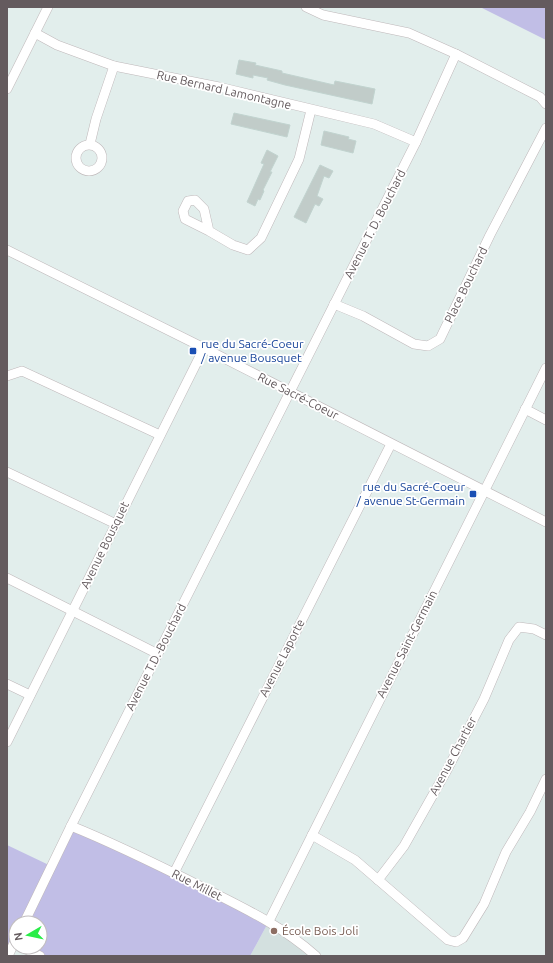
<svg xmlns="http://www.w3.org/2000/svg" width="553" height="963" font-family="Ubuntu,sans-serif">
<rect width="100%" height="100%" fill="#e2eeec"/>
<polygon fill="#d3e0df" points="269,921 316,956 250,956"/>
<g fill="#c1bee6">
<polygon points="480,7 546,7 546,40"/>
<polygon points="71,826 269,921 250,956 40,956 22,947 40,947 40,923 16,923 16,944 7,956 7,845 51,866"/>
</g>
<g fill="#c1ccc9" stroke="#c1d3cf">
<polygon points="239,60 256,63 255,65 282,71 282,73 334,85 335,81 375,89 372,104 285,85 267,80 268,78 253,75 253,78 236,74"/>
<polygon points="234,113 290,125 287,137 231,124"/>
<polygon points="324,131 349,137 348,139 356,141 353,153 321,145"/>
<polygon points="267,150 278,156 270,172 272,172 263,190 264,191 260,200 258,199 255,206 247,202 264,164 261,163"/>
<polygon points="320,165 333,171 329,178 324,176 317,196 323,199 319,206 315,204 306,223 294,217"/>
</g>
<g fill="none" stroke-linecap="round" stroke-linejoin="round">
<defs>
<g id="minor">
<polyline points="306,7 323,15 409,33 456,54 540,97 546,104"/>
<polyline points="35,33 57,45 114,66 219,87 374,124 416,142"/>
<polyline points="7,89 48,7"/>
<polyline points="90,144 96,119 114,66"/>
<circle cx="89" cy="158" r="13"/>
<polyline points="209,231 185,219 183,211 188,201 195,200 204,209 209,231 233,245 248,250 261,238 299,159 311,110"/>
<polyline points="7,250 204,348 546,522"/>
<polyline points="334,304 363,316 414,344 428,346 440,339 490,235 546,128"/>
<polyline points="7,376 22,371 160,435"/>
<polyline points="525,409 546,420"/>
<polyline points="7,472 116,524"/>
<polyline points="7,578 158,654"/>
<polyline points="7,684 30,695"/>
<polyline points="7,742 204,348"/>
<path d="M71,826C116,844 160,866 204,888C244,908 282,926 316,956"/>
<polyline points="312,835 355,860 448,940 456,942 463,938 484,904 506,852 530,812 546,779"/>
<polyline points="174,873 391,444"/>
<polyline points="378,880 404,846 447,770 484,699 509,640 519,627 534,629 546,635"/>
<polyline points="269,921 546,368"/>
<polyline points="24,923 71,826 416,142 456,54"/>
<polyline points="22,947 40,956"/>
<polyline points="8,956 16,939"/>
</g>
</defs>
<use href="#minor" stroke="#bfb8ba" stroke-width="10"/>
<use href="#minor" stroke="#fff" stroke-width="9"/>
</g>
<g fill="#1a4fb4" stroke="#fff" stroke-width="1.5">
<rect x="189" y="347" width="8" height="8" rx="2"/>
<rect x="469" y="490" width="8" height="8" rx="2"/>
</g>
<circle fill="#8d6e63" stroke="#fff" stroke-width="1.5" cx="274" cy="931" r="4"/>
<g text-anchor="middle" stroke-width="3.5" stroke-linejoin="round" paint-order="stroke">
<g font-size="12" fill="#645b5e" stroke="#fff">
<text transform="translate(224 90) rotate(13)" y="4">Rue Bernard Lamontagne</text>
<text transform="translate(375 224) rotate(-63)" y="4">Avenue T. D. Bouchard</text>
<text transform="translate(466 285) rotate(-64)" y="4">Place Bouchard</text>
<text transform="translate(298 396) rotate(27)" y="4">Rue Sacré-Coeur</text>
<text transform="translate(105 545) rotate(-64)" y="4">Avenue Bousquet</text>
<text transform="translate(407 644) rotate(-63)" y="4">Avenue Saint-Germain</text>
<text transform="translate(156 657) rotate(-63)" y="4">Avenue T.D.-Bouchard</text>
<text transform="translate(282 658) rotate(-63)" y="4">Avenue Laporte</text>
<text transform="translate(453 756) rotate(-62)" y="4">Avenue Chartier</text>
<text transform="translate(197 885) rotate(27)" y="4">Rue Millet</text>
</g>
<g font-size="12" fill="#164399" stroke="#fff" text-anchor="start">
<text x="201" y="348">rue du Sacré-Coeur<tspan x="201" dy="14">/ avenue Bousquet</tspan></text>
<text x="465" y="491" text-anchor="end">rue du Sacré-Coeur<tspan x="465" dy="14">/ avenue St-Germain</tspan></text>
</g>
<g font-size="12" fill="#785e54" stroke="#fff" text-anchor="start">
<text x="282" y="935">École Bois Joli</text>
</g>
</g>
<rect width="553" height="963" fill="none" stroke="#645b5e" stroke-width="16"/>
<g transform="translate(28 935) rotate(261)"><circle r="19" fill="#ffffff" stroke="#c1bdbf"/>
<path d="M0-3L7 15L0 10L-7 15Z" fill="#29ed48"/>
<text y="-6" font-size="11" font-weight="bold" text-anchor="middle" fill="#645b5e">N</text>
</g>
</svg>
